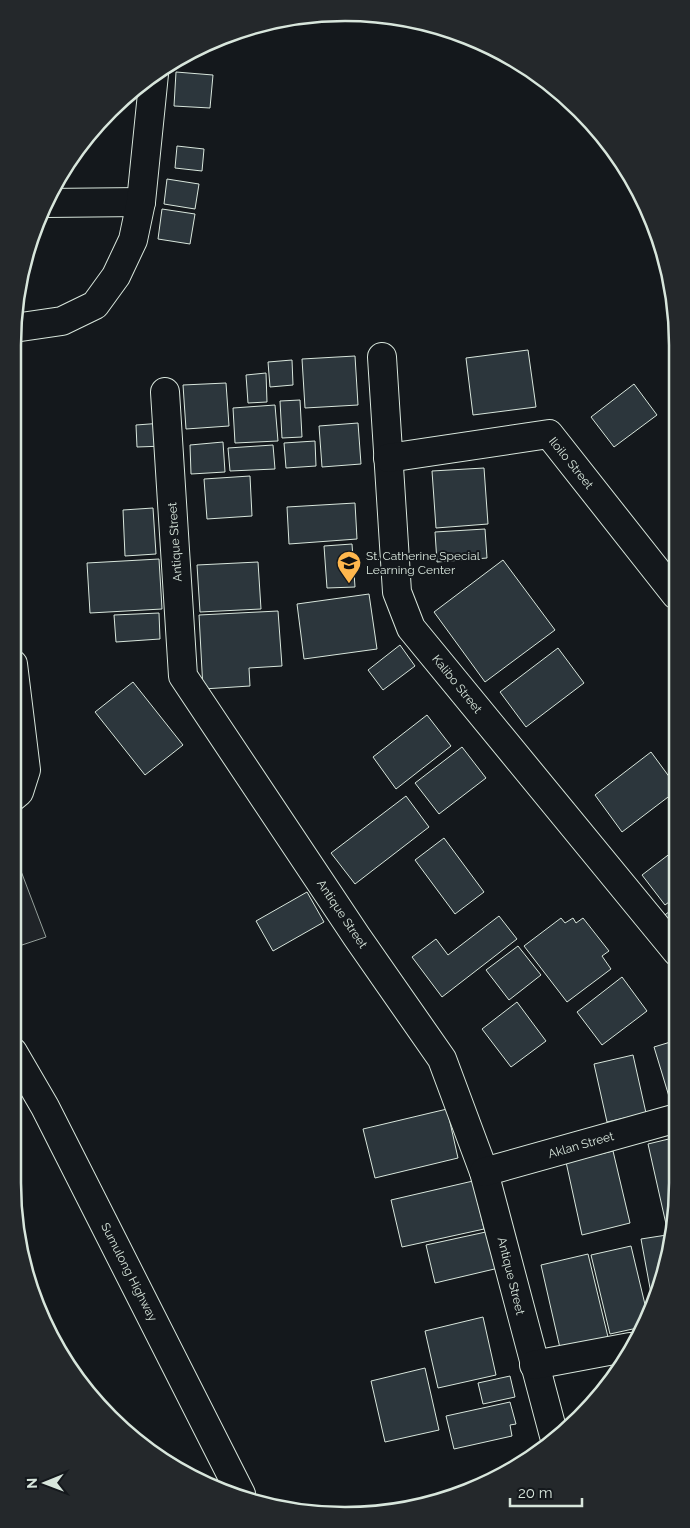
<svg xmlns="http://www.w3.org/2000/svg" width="690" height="1528" font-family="Raleway,sans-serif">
<rect width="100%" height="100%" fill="#14181c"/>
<polygon fill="#202428" stroke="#939e99" points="13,850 46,937 13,948"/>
<g fill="#2c363c" stroke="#d8e6dc">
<polygon points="176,72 213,75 210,108 174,106"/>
<polygon points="177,146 204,149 202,171 175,168"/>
<polygon points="167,179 199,184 195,209 164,204"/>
<polygon points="162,209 195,214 190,244 158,239"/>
<polygon points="24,263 25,292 18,292 19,280"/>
<polygon points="528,350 536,407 473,415 466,358"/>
<polygon points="355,356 358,405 305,408 302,359"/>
<polygon points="292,360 293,385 270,387 268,362"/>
<polygon points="266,373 267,402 248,403 246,375"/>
<polygon points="226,383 229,426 186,429 183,385"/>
<polygon points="634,384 657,415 614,447 591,417"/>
<polygon points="300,400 302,437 282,438 280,401"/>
<polygon points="275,405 278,441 235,443 233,408"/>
<polygon points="163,423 165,446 137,447 136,425"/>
<polygon points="358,423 361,464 322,467 319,426"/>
<polygon points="315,441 316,466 286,468 284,443"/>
<polygon points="223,442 225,472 191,474 190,445"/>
<polygon points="273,445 275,469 230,471 228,448"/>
<polygon points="484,468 488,524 436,528 432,471"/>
<polygon points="250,476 252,516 207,519 204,479"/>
<polygon points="355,503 357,539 289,544 287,507"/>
<polygon points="153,508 156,554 125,556 123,510"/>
<polygon points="485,529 487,558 437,562 435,532"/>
<polygon points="352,544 355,587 327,588 324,546"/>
<polygon points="159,559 162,609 90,613 87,563"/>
<polygon points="503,560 555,630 485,682 434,612"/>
<polygon points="258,562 261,609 200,612 197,565"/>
<polygon points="369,594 377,649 304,659 297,604"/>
<polygon points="278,611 282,666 249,668 250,686 203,689 199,615"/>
<polygon points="159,613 160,639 116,642 114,615"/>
<polygon points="400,645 415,666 383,690 368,670"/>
<polygon points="558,648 584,683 526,727 500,692"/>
<polygon points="133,682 183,745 145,775 95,712"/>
<polygon points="427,715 451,746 396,789 373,757"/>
<polygon points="462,747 486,778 439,814 415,783"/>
<polygon points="651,752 676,786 676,791 622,832 595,795"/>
<polygon points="406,796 429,827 355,884 331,853"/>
<polygon points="444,838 484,892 455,914 415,860"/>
<polygon points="676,849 677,896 665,905 642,875"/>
<polygon points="307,892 324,922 273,951 256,921"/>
<polygon points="677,906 677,936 662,917"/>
<polygon points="499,916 517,939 442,997 412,957 436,939 448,955"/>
<polygon points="561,918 565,923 573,918 576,923 583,918 609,951 602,956 611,969 567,1002 524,946"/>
<polygon points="518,946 541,975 509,1000 486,970"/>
<polygon points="622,977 647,1011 602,1045 577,1012"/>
<polygon points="517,1002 546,1041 511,1067 482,1029"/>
<polygon points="677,1040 677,1112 674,1113 654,1047"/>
<polygon points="633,1055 646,1113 607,1122 594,1064"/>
<polygon points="447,1109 458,1158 375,1178 363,1129"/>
<polygon points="677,1137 677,1183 674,1223 666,1224 648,1144"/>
<polygon points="613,1151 630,1223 582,1235 566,1162"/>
<polygon points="473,1181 484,1229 402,1247 391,1200"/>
<polygon points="495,1230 503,1267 435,1283 426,1245"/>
<polygon points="673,1234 671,1248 656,1298 652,1299 641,1239"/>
<polygon points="631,1246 648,1317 642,1327 610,1334 591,1255"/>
<polygon points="588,1254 608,1337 560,1348 541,1265"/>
<polygon points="483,1317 496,1375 438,1388 425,1331"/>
<polygon points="425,1368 439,1430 385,1442 371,1381"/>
<polygon points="510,1376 515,1397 483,1404 478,1383"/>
<polygon points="599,1384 606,1384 600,1394"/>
<polygon points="510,1402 516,1424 510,1425 512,1436 454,1449 446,1416"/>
</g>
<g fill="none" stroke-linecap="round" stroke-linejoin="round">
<defs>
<g id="minor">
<polyline points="46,203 141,202"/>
<polyline points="14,328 62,321 95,305 116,276 133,240 141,202 154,74"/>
<polyline points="382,357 397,592 411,628 677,952"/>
<polyline points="165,392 183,676 357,937 442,1059 484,1172 554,1436"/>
<polyline points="388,458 549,434 676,595"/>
<polyline points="13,797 19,792 26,770 13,664"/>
<polyline points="484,1172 677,1118"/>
<polyline points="534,1365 630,1347"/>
</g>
<polyline id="major" points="13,1052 45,1107 241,1494"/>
</defs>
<use href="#minor" stroke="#d8e6dc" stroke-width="30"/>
<use href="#major" stroke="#d8e6dc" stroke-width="30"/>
<use href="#minor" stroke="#14181c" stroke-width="28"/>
<use href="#major" stroke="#14181c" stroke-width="28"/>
</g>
<defs>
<symbol id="school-pin" viewBox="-11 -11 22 30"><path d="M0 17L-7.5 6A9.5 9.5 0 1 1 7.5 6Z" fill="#ffb74d" stroke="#14181c"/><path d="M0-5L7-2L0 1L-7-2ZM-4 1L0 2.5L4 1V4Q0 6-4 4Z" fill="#111"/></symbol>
</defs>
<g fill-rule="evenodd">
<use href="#school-pin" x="335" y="549" width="28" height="38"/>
</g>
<g text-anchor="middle" stroke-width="4" stroke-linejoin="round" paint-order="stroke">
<g font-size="12" fill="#d8e6dc" stroke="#14181c">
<text transform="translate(571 463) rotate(51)" y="4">Iloilo Street</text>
<text transform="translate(175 542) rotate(-94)" y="4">Antique Street</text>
<text transform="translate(457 684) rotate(51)" y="4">Kalibo Street</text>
<text transform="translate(342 914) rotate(56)" y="4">Antique Street</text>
<text transform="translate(581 1145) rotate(-16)" y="4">Aklan Street</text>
<text transform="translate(129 1272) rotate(63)" y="4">Sumulong Highway</text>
<text transform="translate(511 1276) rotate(76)" y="4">Antique Street</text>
</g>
<g font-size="12" fill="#d8e6dc" stroke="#14181c" text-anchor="start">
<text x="366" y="560">St. Catherine Special<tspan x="366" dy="14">Learning Center</tspan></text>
</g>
</g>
<path d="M0 0H690V1528H0ZM345 21H345A324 324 0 0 1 669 345V1183A324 324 0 0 1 345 1507H345A324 324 0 0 1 21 1183V345A324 324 0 0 1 345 21Z" fill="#24282b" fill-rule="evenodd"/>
<path fill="none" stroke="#d8e6dc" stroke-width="2.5" d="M345 21H345A324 324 0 0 1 669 345V1183A324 324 0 0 1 345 1507H345A324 324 0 0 1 21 1183V345A324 324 0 0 1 345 21Z"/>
<g transform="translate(45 1483) rotate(269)" stroke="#14181c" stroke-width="4" paint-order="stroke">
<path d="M0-4L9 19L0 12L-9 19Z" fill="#d8e6dc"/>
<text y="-8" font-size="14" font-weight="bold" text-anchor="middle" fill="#d8e6dc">N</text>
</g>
<path d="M510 1498v8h72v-8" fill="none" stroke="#d8e6dc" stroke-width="2.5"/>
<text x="518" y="1498" font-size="15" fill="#d8e6dc" stroke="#14181c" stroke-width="4" paint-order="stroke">20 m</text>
</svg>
